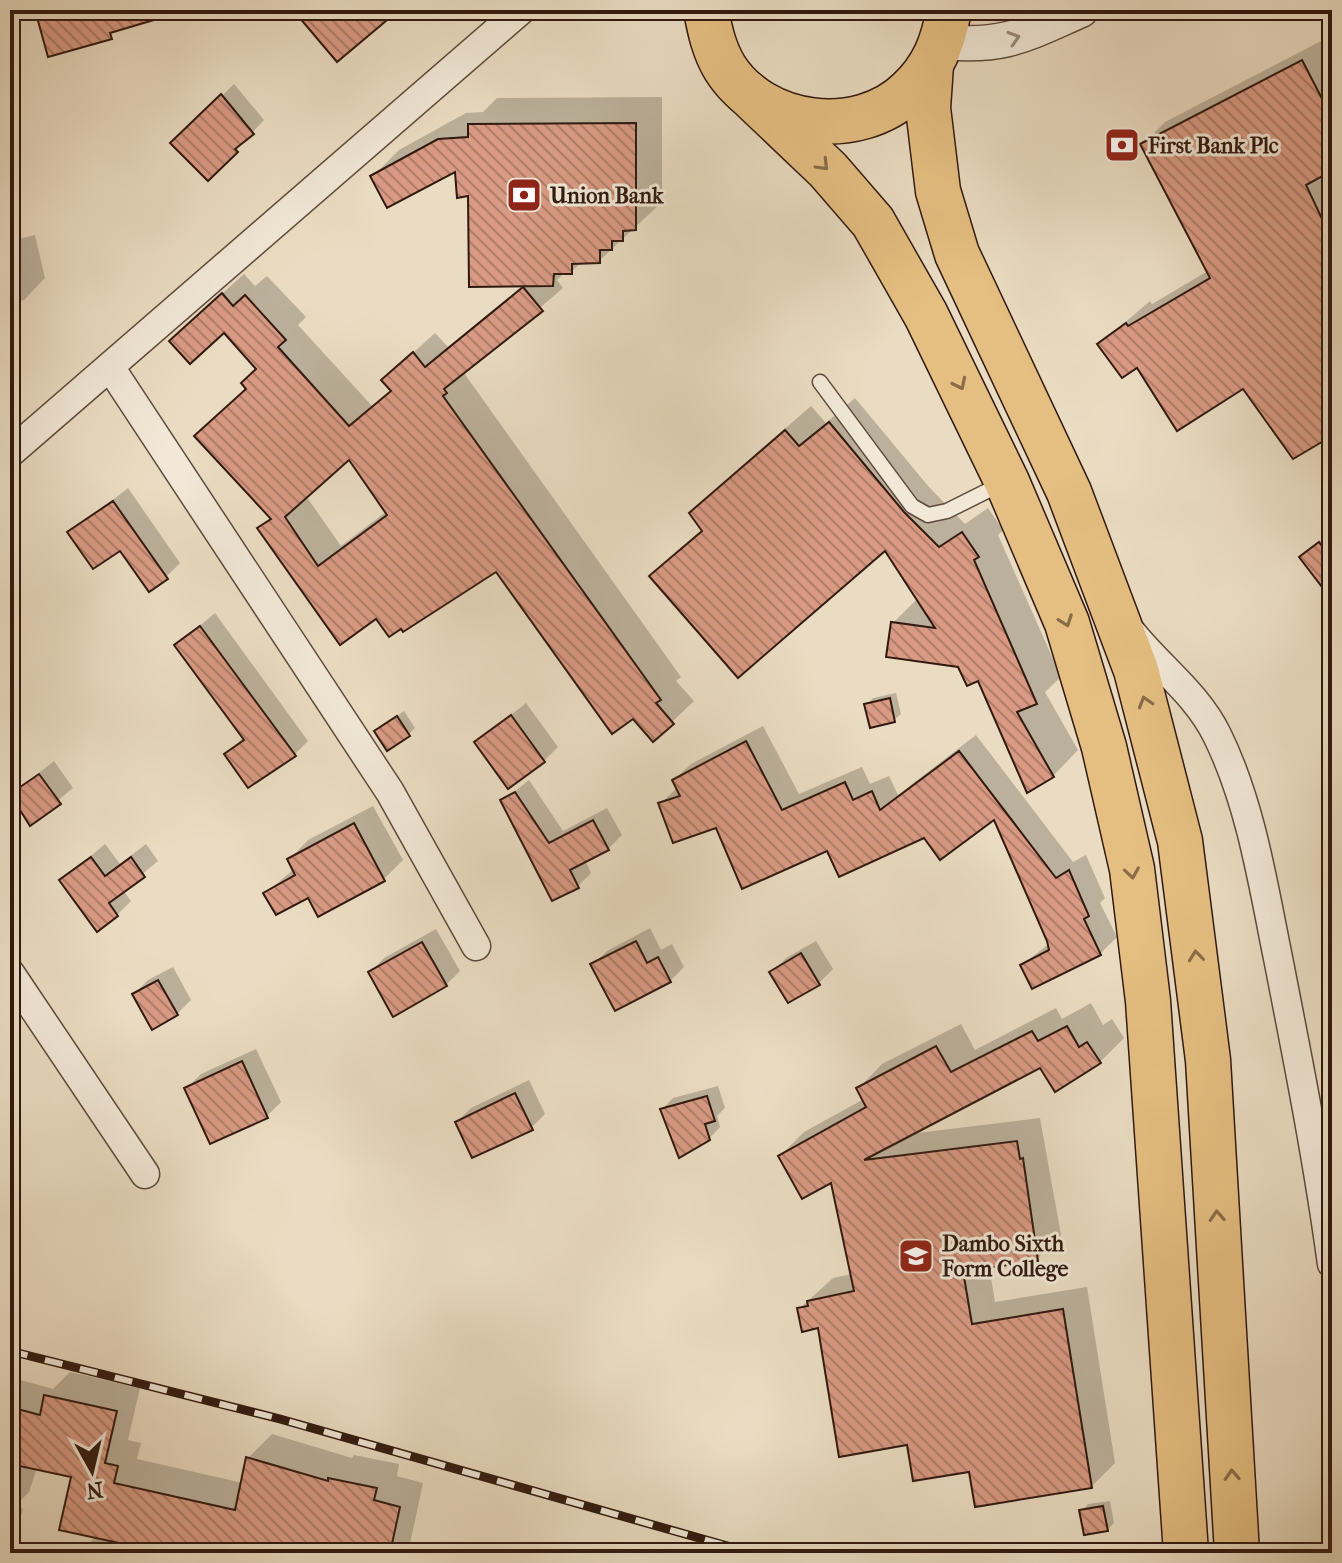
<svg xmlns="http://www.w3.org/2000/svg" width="1342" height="1563" font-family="'IM FELL French Canon',serif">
<defs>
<pattern id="building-back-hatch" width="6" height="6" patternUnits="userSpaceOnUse" patternTransform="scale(2)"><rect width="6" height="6" fill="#d89a83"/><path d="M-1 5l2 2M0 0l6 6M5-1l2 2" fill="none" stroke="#b07d6a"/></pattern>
</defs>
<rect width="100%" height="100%" fill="#eadcc2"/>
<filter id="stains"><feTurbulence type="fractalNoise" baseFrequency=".0025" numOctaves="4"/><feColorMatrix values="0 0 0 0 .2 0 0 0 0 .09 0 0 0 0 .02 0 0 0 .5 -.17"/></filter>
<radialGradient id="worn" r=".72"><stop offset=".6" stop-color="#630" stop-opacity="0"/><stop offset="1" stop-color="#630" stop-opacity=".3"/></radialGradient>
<g fill="#0003" fill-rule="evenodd">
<polygon points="1325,39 1332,52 1332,433 1243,386 1137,365 1100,344 1150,301 1152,304 1208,271 1142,145 1165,122"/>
<polygon points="234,84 264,120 208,179 173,143"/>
<path d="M662,97V202L599,261L582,262L571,272H565L557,280L563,288L464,373L681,677L676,681L694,701L653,740L497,569L376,616L260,529L271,517L248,388L258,368L224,330L193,320L244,274L255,286L267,276L306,317L298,325L372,406L392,389L383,380L435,333L448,347L524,285L456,169L373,176L399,150L466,113L483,112L497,98ZM349,457L387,511L341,546L306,496Z"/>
<polygon points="35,235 45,278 24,300 10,303 10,241"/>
<polygon points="855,398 929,487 965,524 988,508 1003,530 998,535 1061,677 1045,692 1078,750 1053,776 979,678 893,623 918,598 885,548 652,576 703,529 692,513 717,488 811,406 826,423"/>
<polygon points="128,488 180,563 166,577 120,548 70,533"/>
<polygon points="1332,531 1332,596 1302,557"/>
<polygon points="215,613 308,741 294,755 226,754 244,737 177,645"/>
<polygon points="896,693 901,714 894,720 867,705 873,698"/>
<polygon points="526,703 558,747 544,761 477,742"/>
<polygon points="404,711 415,728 409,734 377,731"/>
<polygon points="763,726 799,794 862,767 870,784 889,776 898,795 976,735 1073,862 1086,855 1105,898 1100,903 1117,937 1100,954 1022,965 1050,943 995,817 925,836 828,848 717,826 660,804 678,787 674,780 691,764"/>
<polygon points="54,761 73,788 30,823 10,796"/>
<polygon points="529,780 563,831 607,808 622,835 608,849 585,860 591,873 578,886 503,801"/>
<polygon points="373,806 403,860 384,879 308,895 266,893 294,869 289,860 308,840"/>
<polygon points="105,844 120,864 146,844 158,861 123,890 131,901 117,915 62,880"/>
<polygon points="650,928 661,950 672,944 684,967 670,981 593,965 607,951"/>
<polygon points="436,929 460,971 446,985 370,972 384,958"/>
<polygon points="816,941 833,969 819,983 789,1001 772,972 786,958"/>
<polygon points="173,967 191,1000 177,1014 134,994 148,980"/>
<polygon points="1091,1003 1103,1025 1112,1019 1124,1038 1100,1062 1040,1065 909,1134 1040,1118 1061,1235 1037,1259 989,1265 995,1302 1087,1287 1115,1463 1092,1486 908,1443 820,1326 799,1309 833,1278 852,1274 832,1180 780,1156 804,1132 864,1099 859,1088 882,1064 961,1024 975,1050 1056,1008 1062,1019"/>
<polygon points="256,1049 281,1102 267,1116 187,1088 201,1074"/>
<polygon points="529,1080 545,1114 531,1128 457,1122 471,1108"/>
<polygon points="718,1086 725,1108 717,1116 720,1127 709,1139 662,1109 673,1098"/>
<polygon points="70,1372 140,1388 128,1440 141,1443 137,1459 243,1483 248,1458 272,1434 352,1458 354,1455 399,1464 397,1476 423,1483 408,1553 174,1553 158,1549 157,1553 80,1553 96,1536 73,1476 37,1468 29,1492 18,1503 23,1510 10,1542 10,1377 53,1389"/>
<polygon points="1110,1501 1114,1523 1107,1530 1082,1511 1088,1504"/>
</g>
<g fill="url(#building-back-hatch)" stroke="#30190f" stroke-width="2" fill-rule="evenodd">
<polygon points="35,10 163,10 164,17 110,33 112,39 48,57"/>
<polygon points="293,10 399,10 337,62"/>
<polygon points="1302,60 1332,118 1332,171 1306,185 1332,240 1332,436 1293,459 1243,389 1177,431 1137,368 1122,378 1097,344 1126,323 1128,326 1210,278 1140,144"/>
<polygon points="221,94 254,134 235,149 238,152 208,181 170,143"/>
<polygon points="636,123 636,230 623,231 623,241 612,241 612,250 600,250 600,263 572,264 572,274 554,274 553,286 469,287 468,196 457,198 455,172 387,208 370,176 438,139 468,137 468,124"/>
<path d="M523,287L543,311L444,389L447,393L443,396L661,700L656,703L674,724L653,742L633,719L612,734L496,572L403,632L401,629L389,637L376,619L340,645L257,528L271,519L194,436L246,389L241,383L256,369L224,333L190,364L169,341L222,293L233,306L245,295L286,340L278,347L349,426L391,391L381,380L413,352L425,367ZM349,460L387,515L318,566L285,517Z"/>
<polygon points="829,422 904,512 939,547 962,532 979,557 974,560 1037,704 1017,712 1054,777 1027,793 978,681 967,686 958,667 886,657 891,622 935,628 885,551 738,678 649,576 702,531 689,513 785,430 799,446"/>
<polygon points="113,501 168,579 149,592 120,551 93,569 67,532"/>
<polygon points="1319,542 1332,560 1332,600 1299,557"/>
<polygon points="200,626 296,756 248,788 224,754 244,740 174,645"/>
<polygon points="890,698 895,722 870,728 864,704"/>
<polygon points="511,715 545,762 508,789 474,742"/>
<polygon points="397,716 410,736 387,751 374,731"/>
<polygon points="746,741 782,810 845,782 853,800 872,791 880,810 959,751 1056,878 1069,870 1089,916 1084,919 1101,955 1032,989 1020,965 1049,950 1047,941 994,820 940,860 924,838 839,877 827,851 742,889 716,828 673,843 658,803 680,796 672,780"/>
<polygon points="39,774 61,804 30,826 10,794"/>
<polygon points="515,792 549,843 593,820 609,850 570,870 579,888 552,901 500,800"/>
<polygon points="354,823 385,881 318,917 308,898 276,915 263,893 295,875 287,859"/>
<polygon points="91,857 105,876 131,857 145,877 109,903 118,916 97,932 59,880"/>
<polygon points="636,941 647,963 658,957 671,982 615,1011 590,964"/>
<polygon points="422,942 447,986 393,1017 368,972"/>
<polygon points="801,953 820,985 788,1003 769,972"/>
<polygon points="158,980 178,1015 152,1030 132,994"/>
<polygon points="1067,1026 1079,1047 1087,1042 1101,1063 1055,1092 1040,1068 864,1160 1017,1141 1020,1159 1023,1158 1038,1261 963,1271 972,1324 1063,1309 1092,1488 975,1507 969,1472 913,1481 907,1445 839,1457 818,1328 802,1332 797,1308 808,1306 807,1301 854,1291 831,1183 802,1199 778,1156 866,1107 856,1088 936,1046 951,1072 1032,1031 1038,1041"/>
<polygon points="242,1061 268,1118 210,1144 184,1088"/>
<polygon points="515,1093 533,1130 472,1158 455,1122"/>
<polygon points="707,1096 715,1121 705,1124 710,1140 679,1158 660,1109"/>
<polygon points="44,1395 117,1411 105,1463 118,1466 114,1483 235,1510 246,1457 328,1481 328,1478 377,1488 374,1500 400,1507 390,1553 165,1553 59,1530 71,1477 10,1464 10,1407 40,1415"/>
<polygon points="1103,1506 1108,1531 1084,1535 1079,1510"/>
</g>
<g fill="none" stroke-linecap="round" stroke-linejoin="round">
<defs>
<polyline id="service" points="820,382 912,506 928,515 947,511 1003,483"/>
<g id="minor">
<polyline points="110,367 390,792 476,946"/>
<polyline points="10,453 521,10"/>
<path d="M1132,633C1160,668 1197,694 1217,735C1251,804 1263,884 1278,958C1298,1060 1318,1161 1332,1264"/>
<polyline points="10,973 145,1174"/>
</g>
<path id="tertiary" d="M943,42C1005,48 1026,34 1081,10"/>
<g id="primary">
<path d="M706,10C710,31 714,50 725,68C763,128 858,140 909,91C934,68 943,42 949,10"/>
<polyline points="931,65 928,108 938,191 957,254 1069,492 1136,670 1180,841 1208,1060 1237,1553"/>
<polyline points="746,92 828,170 873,222 926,315 1007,482 1067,623 1104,747 1132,869 1148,1001 1186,1553"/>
</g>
</defs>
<use href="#service" stroke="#5e4a3c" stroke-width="17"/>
<use href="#minor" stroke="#5e4a3c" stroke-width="31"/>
<use href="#tertiary" stroke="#5e4a3c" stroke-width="37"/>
<use href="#primary" stroke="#30190f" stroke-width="47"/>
<use href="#service" stroke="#f1e8d7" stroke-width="14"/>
<use href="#minor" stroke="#f1e8d7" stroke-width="28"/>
<use href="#tertiary" stroke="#f1e8d7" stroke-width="34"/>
<use href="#primary" stroke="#e5be81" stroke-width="44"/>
<defs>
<polyline id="rail" points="10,1351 280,1419 752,1553"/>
</defs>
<use href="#rail" stroke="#30190f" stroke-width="9"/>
<use href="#rail" stroke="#f1e8d7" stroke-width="6" stroke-dasharray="18" stroke-linecap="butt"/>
</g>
<defs><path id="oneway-chevron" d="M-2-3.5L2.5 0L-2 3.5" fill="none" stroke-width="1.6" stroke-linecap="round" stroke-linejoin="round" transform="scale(2)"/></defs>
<use stroke="#9a8b7d" href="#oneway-chevron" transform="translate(1014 38) rotate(-17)"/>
<g stroke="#8a6c48">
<use href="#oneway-chevron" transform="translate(823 165) rotate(46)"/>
<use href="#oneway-chevron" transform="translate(960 384) rotate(64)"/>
<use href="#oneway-chevron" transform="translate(1066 621) rotate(70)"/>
<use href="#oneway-chevron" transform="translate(1145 702) rotate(-107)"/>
<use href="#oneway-chevron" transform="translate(1132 873) rotate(81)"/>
<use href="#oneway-chevron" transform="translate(1196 956) rotate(-96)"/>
<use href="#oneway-chevron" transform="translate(1217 1216) rotate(-93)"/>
<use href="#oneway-chevron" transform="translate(1232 1475) rotate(-93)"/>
</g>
<defs>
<symbol id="bank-square" viewBox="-11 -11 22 22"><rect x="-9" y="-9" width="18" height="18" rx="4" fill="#8f2418" stroke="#f1e8d7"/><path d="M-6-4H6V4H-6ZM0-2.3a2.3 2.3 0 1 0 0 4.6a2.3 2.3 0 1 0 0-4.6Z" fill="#fff"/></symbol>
<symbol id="school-square" viewBox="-11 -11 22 22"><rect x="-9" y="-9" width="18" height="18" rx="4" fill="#8f2418" stroke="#f1e8d7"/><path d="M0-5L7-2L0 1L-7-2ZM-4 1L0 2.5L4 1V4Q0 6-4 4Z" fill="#fff"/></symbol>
</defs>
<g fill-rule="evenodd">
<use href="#bank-square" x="1102" y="125" width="40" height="40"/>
<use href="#bank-square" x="504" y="175" width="40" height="40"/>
<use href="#school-square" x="896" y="1236" width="40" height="40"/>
</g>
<g text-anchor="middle" stroke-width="6" stroke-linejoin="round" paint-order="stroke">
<g font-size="22" font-weight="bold" fill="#30190f" stroke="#f1e8d7" text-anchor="start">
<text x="1148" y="153">First Bank Plc</text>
<text x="550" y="203">Union Bank</text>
<text x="942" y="1251">Dambo Sixth<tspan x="942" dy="25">Form College</tspan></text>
</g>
</g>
<rect width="1342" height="1563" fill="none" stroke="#eadcc2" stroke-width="40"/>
<rect x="12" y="12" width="1318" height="1539" fill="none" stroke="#30190f" stroke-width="4"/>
<rect x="20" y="20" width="1302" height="1523" fill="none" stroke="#30190f" stroke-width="2"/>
<g transform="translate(92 1471) rotate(172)" stroke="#f1e8d7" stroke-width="6" paint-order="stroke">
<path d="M0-6L14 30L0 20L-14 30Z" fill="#30190f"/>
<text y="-12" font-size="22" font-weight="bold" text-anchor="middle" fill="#30190f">N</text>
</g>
<rect width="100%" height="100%" filter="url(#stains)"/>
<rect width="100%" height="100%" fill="url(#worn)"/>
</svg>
